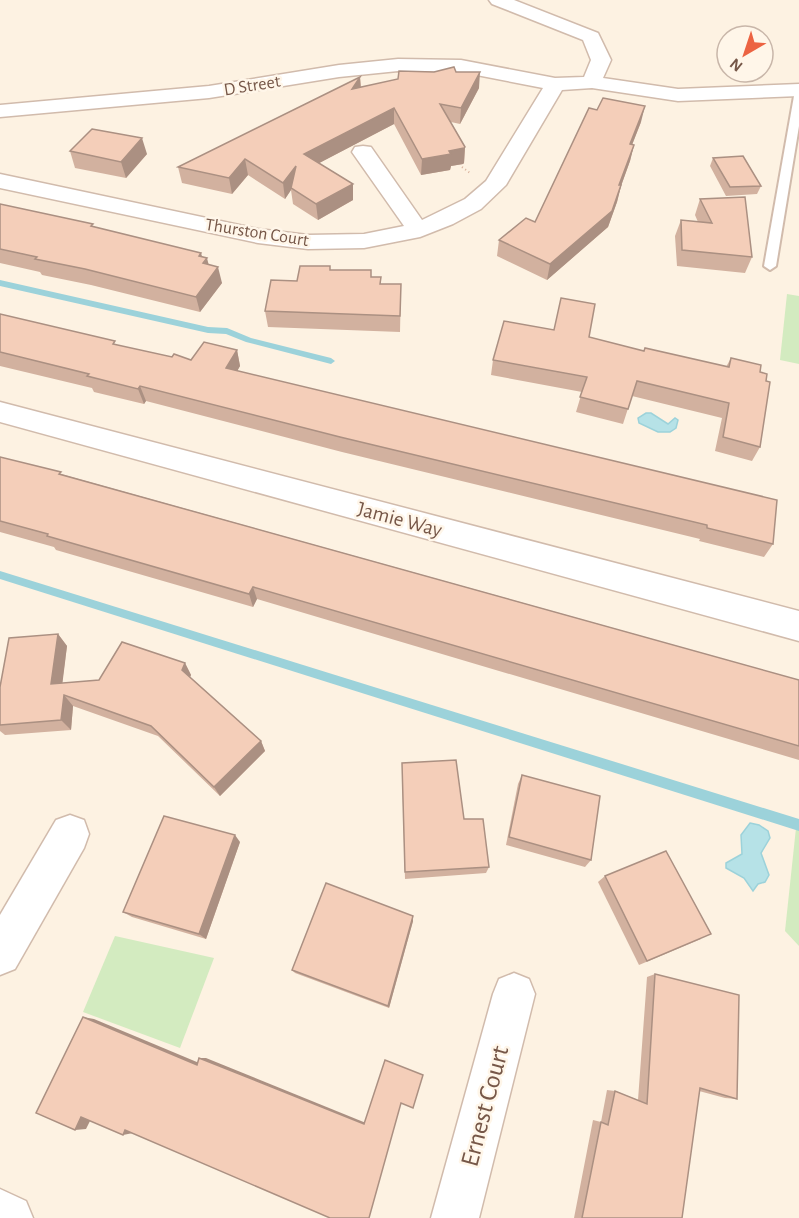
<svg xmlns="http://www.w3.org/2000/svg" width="799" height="1218" font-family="'Alegreya Sans',sans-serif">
<rect width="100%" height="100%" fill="#fdf2e2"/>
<g fill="#d3ebc0">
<polygon points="787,294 799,296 799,364 780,360"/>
<polygon points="796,828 799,829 799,946 785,931"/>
<polygon points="115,936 214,958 180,1048 83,1012"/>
</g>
<g fill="#b6e2e7" stroke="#9cd2da" stroke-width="1.5">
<polygon points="646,413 651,413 668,424 675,418 678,420 676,428 670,432 658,432 639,423 638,418"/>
<polygon points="750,823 759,825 768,831 770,838 761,853 769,875 765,882 758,884 753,891 744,878 726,868 726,863 742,854 741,835"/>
</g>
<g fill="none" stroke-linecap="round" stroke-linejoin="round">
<g fill="#9cd2da" fill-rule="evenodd">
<polygon points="0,280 208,327 227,328 251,338 331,358 335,361 331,364 246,342 226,334 208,333 0,286"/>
<polygon points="0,571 799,819 799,831 0,579"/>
</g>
<defs>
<polygon id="lane" points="799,93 799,126 776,266 770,270 764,266 794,96"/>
<g id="street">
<polygon points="489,0 514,0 598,33 611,60 603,78 678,89 799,84 799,96 678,101 592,88 562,90 506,185 481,209 453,224 420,237 364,248 308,249 258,243 0,188 0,174 258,229 308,235 364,234 404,226 352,152 355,147 363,146 371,147 422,220 465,199 486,181 543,88 461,72 398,71 339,77 209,98 0,117 0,105 209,86 339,65 398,59 461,60 555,78 584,77 591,60 583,40 492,4"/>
<polygon points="0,402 799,611 799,641 0,422"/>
<polygon points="70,815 84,820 89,834 84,848 15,969 0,975 0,915 56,820"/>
<polygon points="514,973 529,979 535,994 479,1218 431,1218 493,994 499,979"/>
<polygon points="0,1189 26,1201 33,1218 0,1218"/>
</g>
</defs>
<use href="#lane" stroke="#d1bbac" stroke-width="4"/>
<use href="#street" stroke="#d1bbac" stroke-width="3"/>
<polyline stroke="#d8b29c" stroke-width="2" stroke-dasharray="1 3" stroke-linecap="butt" points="462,167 470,173"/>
<use href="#lane" fill="#fff" fill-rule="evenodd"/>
<use href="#street" fill="#fff" fill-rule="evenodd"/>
</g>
<g fill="#d2b19f">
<polygon points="456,72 479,88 460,124 451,122 465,147 464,163 463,164 451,166 450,170 421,175 394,124 319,163 353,184 353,200 318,220 293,204 291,190 285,199 248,175 232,194 182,183 178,167 360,77 361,87"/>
<polygon points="641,122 632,145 634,145 630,161 621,186 617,202 608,227 547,280 497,256 499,240 535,222"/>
<polygon points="70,151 147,154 126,178 75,168"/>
<polygon points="713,158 761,186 757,194 726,196 710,166"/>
<polygon points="700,199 752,257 745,273 677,266 675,236 681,220 698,222 695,215"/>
<polygon points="0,204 95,227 202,257 222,283 200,312 91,285 42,275 40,272 0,263"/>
<polygon points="330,266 330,270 371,277 381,284 401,284 400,332 268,327 265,311 297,281"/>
<polygon points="0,314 116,345 172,357 191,360 237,350 240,366 237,371 773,544 764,557 699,541 700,539 342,452 146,401 144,404 94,392 92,388 0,366"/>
<polygon points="589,337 644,351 726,367 731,358 760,372 760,447 752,461 715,451 722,418 632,396 623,424 576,412 582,392 491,375 493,360"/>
<polygon points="0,457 799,680 799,760 257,599 253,607 56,550 54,547 0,532"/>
<polygon points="58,634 67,646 62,683 99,680 185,663 191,675 190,677 261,741 265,751 220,796 158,736 73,706 71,730 5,735 0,731 0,687"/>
<polygon points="402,772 464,819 489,867 486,873 405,879"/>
<polygon points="522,775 591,860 585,867 506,845 518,784"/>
<polygon points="240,842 206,939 132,917 123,912"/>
<polygon points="605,876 701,939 639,965 598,882"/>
<polygon points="413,916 413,921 389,1008 295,973 292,970"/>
<polygon points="655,974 737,1099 725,1098 699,1091 682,1218 574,1218 593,1120 601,1122 607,1090 615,1091 638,1100 647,977"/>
</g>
<g fill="#ab9082">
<polygon points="480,72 479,88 460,124 461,108"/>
<polygon points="360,77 361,93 352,89"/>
<polygon points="645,106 641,122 626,160 630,144"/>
<polygon points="394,108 394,124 306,170 304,154"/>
<polygon points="142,138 147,154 126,178 121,162"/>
<polygon points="634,145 630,161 621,186 617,202 608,227 547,280 550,264 619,185"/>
<polygon points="465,147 464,163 463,164 451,166 450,170 421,175 422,159"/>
<polygon points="245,159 248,175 232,194 229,178"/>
<polygon points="296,166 291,190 285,199 283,183"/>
<polygon points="353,184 353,200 318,220 316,204"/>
<polygon points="201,253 204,263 207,258 211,274 199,256"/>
<polygon points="218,267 222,283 200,312 196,297"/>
<polygon points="237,350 240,366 230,384 226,368"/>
<polygon points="140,386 146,401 144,404 138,389"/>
<polygon points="253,587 257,599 253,607 249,594"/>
<polygon points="58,634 67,646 61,695 51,684"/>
<polygon points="185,663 191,675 188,681 182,670"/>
<polygon points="64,695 73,706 71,730 61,720"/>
<polygon points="261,741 265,751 220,796 214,787"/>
<polygon points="235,835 240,842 206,939 199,934"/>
<polygon points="413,916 413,921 389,1008 388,1006"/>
<polygon points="83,1017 94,1019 204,1065 197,1065"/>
<polygon points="199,1058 206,1058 366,1123 364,1124"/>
<polygon points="93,1115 86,1129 75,1130 81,1117"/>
<polygon points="125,1130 133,1133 123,1135"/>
</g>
<g fill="#f4ceb9" stroke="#ab9082" stroke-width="1.5">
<polygon points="454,67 456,72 480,72 461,108 440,104 465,147 464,148 449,151 451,154 422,159 394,108 304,154 353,184 316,204 291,188 296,166 283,183 245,159 229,178 178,167 360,77 352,89 398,79 399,71 434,72"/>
<polygon points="603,98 645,106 630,144 634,145 619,185 621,185 612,211 550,264 499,240 526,218 535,222 589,108 597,110"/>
<polygon points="92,129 142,138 121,162 70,151"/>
<polygon points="743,156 761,186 730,187 713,158"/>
<polygon points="745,197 752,257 682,250 681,220 712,223 700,199"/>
<polygon points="0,204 93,224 91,226 201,253 199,256 207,258 203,263 218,267 196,297 85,269 35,259 37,257 0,249"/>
<polygon points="300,266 330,266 330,270 371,270 371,277 381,277 380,284 401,284 400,316 265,311 271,280 297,281"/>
<polygon points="561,298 595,304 589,337 644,351 645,348 729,367 731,358 761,365 760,372 767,374 766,381 770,382 760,447 723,437 729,403 637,381 628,409 580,397 587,377 493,360 504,321 554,330"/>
<polygon points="0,314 115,341 113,344 172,357 174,354 191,360 204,342 237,350 226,368 777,500 773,544 707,528 707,525 340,437 140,386 138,389 87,376 89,374 0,352"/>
<polygon points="0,457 61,472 59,474 799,680 799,746 253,587 249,594 47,536 48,534 0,521"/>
<polygon points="58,634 51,684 99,680 122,642 185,663 182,670 261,741 214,787 151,726 64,695 61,720 0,725 0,687 9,638"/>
<polygon points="456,760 464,819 483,819 489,867 405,872 402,763"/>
<polygon points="522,775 600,796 591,860 509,837"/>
<polygon points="164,816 235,835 199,934 123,912"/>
<polygon points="666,851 711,934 647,961 605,876"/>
<polygon points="326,883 413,916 388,1006 292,970"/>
<polygon points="655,974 739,995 737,1099 700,1088 682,1218 582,1218 601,1122 608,1125 615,1091 647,1104"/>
<polygon points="83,1017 197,1065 199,1058 364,1124 385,1060 423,1075 413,1108 401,1103 369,1218 330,1218 125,1130 123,1135 81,1117 75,1130 36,1113"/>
</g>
<g text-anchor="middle" stroke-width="5" stroke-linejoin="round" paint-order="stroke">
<g font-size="18" fill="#765748" stroke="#fff6e9">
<text transform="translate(252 85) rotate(-9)" y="6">D Street</text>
<text transform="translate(257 232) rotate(9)" y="6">Thurston Court</text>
</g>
<g font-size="21" fill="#765748" stroke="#fff6e9">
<text transform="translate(400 519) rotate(15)" y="7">Jamie Way</text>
</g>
<g font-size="26" fill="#765748" stroke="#fff6e9">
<text transform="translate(484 1106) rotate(-75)" y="9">Ernest Court</text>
</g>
</g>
<g transform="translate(745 54) rotate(219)"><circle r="28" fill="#fff6e9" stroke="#c8b6a9" stroke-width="1.5"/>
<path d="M0-4.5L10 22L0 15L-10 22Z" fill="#ec6342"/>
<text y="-9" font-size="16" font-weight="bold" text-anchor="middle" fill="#765748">N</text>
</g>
</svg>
